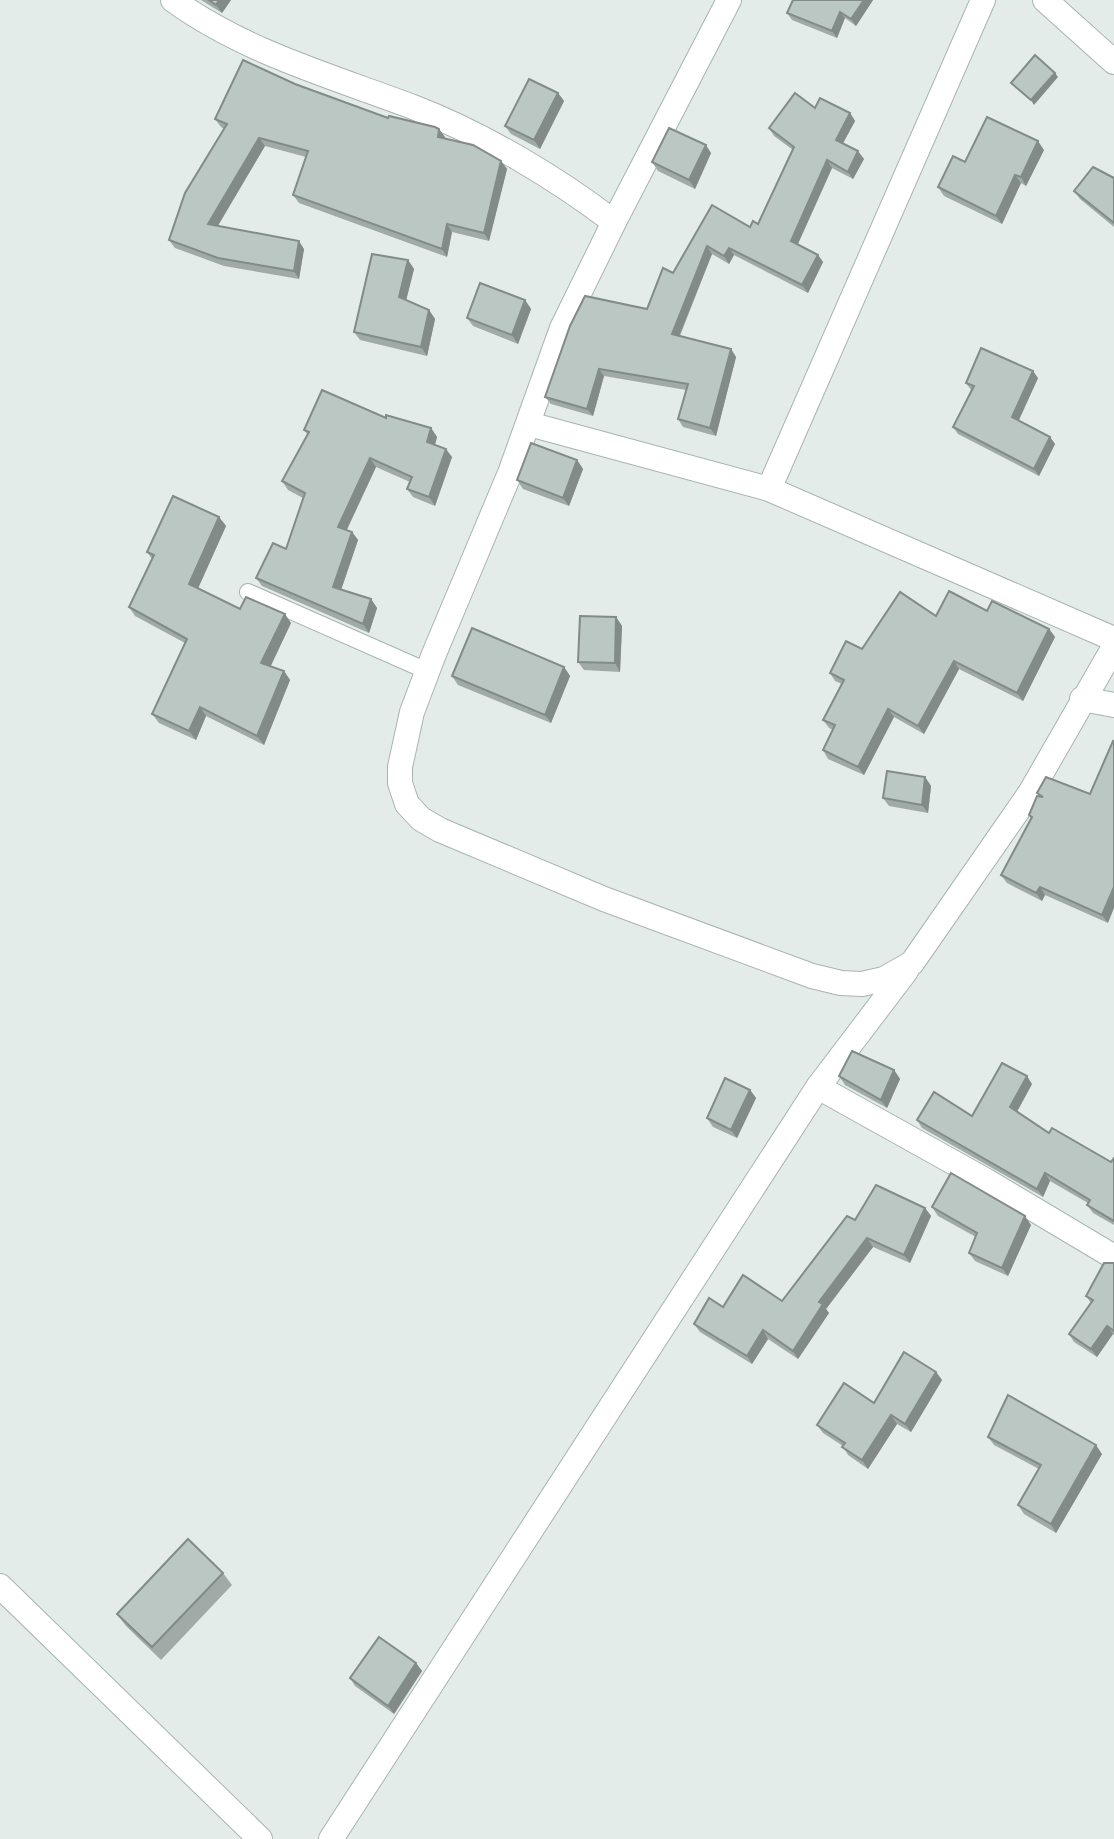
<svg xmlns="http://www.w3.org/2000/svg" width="1114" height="1839" font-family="Helvetica,sans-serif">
<rect width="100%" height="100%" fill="#e4ece9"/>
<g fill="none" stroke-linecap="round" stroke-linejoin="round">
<defs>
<polyline id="lane" points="248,592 427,671"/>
<g id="street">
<path d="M173,0C245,52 331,76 413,107C483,134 555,177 614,222L562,328L510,473L434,654L412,712L400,767V783L407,804L421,819L440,830L604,899L812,976L841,983L862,984L884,979L912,963L1030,793L1114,647"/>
<polyline points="1045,0 1114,62"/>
<polyline points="614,222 729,0"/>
<polyline points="529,424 769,489 1114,639"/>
<polyline points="769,489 983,0"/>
<polyline points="1082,699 1114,705"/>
<polyline points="818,1087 985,1180 1114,1257"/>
<polyline points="0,1586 260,1839"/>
<polyline points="331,1839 818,1087 906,971"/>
</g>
</defs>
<use href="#lane" stroke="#a7b4b0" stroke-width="18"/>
<use href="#street" stroke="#a7b4b0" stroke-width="26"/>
<use href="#lane" stroke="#fff" stroke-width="16"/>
<use href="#street" stroke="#fff" stroke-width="24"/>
</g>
<g fill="#a0aba7">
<polygon points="201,0 231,0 222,13"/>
<polygon points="793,0 873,0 856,26 845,18 837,38 792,20 787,13"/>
<polygon points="295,84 388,118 439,129 445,138 501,161 507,169 489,241 452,232 447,257 299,203 293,195 306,157 265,146 218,226 304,249 299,279 224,266 175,248 169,240 224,129 221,127 215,119"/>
<polygon points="558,93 564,101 540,149 511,134 505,126"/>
<polygon points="815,108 850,113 855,121 843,143 864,159 853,179 832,168 798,244 818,255 823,262 808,293 734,255 729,264 712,254 680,336 731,349 736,357 716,436 683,427 678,419 686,390 604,376 593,416 551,404 545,397 647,309 673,273 712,205 750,227 758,224 793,150 774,136 769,128"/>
<polygon points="1044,150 1026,186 1021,183 1002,224 944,196 938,187 965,162"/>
<polygon points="711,153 695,189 658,171 652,162"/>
<polygon points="1114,178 1114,227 1080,199 1074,191"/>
<polygon points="408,260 414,269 406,300 429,310 435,319 427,356 360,340 354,332"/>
<polygon points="525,300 531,309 518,344 473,326 467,318"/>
<polygon points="1038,378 1019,420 1050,437 1055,444 1039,476 958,434 953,427 971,390 966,383"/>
<polygon points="386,418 431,428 437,437 435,445 452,457 435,506 413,497 407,489 410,482 376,467 347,530 352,532 358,540 341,590 371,599 377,608 369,633 262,586 256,578 286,549 303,498 288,490 282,481 308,435 304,430"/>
<polygon points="577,460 583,469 569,506 523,489 517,480"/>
<polygon points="219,517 226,526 198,588 240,609 291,623 270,666 284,671 290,680 264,745 206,716 196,740 159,723 152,714 185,643 135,616 129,607 152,559 147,552"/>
<polygon points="987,611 1049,629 1055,637 1023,701 959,669 924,734 894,717 864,775 828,759 823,750 833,730 829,728 823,720 842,684 835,681 830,673 862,649 936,616"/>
<polygon points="616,617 622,626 620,672 584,670 578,662"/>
<polygon points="564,667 570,676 551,723 458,685 452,676"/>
<polygon points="925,777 931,786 928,813 889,806 883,798"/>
<polygon points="1046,777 1108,923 1045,895 1042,901 1007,883 1001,875 1031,819 1029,815 1039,796 1037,793"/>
<polygon points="894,1070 900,1079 887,1108 845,1085 839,1076"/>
<polygon points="1032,1084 1017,1112 1049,1133 1111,1162 1114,1158 1114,1225 1093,1213 1087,1205 1088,1203 1050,1181 1043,1197 922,1128 917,1120 972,1116"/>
<polygon points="750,1090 756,1098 737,1138 713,1127 707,1118"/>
<polygon points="932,1207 1031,1225 1008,1276 975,1261 969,1253 976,1237 938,1216"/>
<polygon points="925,1208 931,1216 910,1263 873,1247 826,1309 829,1313 798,1359 768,1339 752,1364 700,1332 694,1324 723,1307 782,1301 855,1220"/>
<polygon points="1114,1263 1114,1335 1113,1334 1097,1357 1074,1342 1069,1334 1091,1303 1086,1296"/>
<polygon points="936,1372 942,1380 911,1432 897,1424 868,1469 848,1455 843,1446 823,1433 817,1425 874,1403"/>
<polygon points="988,1437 1102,1454 1056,1533 1024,1514 1018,1505 1039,1469 994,1445"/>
<polygon points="223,1573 232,1585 161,1660 126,1626 117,1614"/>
<polygon points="416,1663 422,1671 394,1714 355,1686 350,1678"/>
</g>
<g fill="#828b88">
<polygon points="219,0 231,0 222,13 216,5"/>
<polygon points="864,0 873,0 856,26 851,19"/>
<polygon points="840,12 845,18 837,38 832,31"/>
<polygon points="1055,73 1058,77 1034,105 1031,100"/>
<polygon points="558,93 564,101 540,149 534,140"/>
<polygon points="850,113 855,121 841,147 836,140"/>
<polygon points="439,129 445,137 444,145 438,137"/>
<polygon points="259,138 265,146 214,232 208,224"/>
<polygon points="1038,141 1044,150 1026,186 1021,177"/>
<polygon points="706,145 711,153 695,189 689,180"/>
<polygon points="858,151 864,159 853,179 848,172"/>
<polygon points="827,160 832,168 796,248 791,241"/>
<polygon points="501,161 507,169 489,241 484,233"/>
<polygon points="1015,175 1021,183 1002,224 996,216"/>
<polygon points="447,224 452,232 447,257 442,249"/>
<polygon points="299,241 304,249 299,279 294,271"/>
<polygon points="707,246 712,254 677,341 672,334"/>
<polygon points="729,248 734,255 729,264 724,256"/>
<polygon points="818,255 823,262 808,293 802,285"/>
<polygon points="408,260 414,269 405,305 399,297"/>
<polygon points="525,300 531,309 518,344 512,335"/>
<polygon points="429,310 435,319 427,356 421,347"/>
<polygon points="731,349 736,357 716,436 710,428"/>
<polygon points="599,369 604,376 593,416 587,409"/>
<polygon points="1033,371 1038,378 1017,424 1012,417"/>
<polygon points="431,428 437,437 433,451 427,442"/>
<polygon points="1050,437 1055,444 1039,476 1034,469"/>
<polygon points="446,449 452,457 435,506 429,497"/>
<polygon points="370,458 376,467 344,535 338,527"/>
<polygon points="577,460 583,469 569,506 563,498"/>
<polygon points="219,517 226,526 196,593 189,584"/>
<polygon points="352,532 358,540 339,596 333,587"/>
<polygon points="371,599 377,608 369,633 363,624"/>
<polygon points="285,614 291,623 268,672 261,663"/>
<polygon points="616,617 622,626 620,672 615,663"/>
<polygon points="1049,629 1055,637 1023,701 1017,693"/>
<polygon points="954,661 959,669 924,734 918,726"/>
<polygon points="564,667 570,676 551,723 545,715"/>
<polygon points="284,671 290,680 264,745 257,736"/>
<polygon points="200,707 206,716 196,740 189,731"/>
<polygon points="888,709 894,717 864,775 858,767"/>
<polygon points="925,777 931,786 928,813 922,805"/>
<polygon points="1040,887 1045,895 1042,901 1036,893"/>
<polygon points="1114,887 1114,908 1108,923 1102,915"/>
<polygon points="894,1070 900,1079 887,1108 881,1100"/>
<polygon points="1027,1076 1032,1084 1015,1115 1010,1107"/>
<polygon points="750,1090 756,1098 737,1138 731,1130"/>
<polygon points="1045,1173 1050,1181 1043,1197 1037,1189"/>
<polygon points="925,1208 931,1216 910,1263 904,1255"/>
<polygon points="1025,1216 1031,1225 1008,1276 1002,1268"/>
<polygon points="867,1238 873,1247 826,1309 829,1313 798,1359 793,1351 819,1302"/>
<polygon points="1107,1326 1113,1334 1097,1357 1091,1349"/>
<polygon points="763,1330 768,1339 752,1364 747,1356"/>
<polygon points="936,1372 942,1380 911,1432 905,1424"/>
<polygon points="891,1415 897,1424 868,1469 862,1460"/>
<polygon points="1096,1445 1102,1454 1056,1533 1051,1524"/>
<polygon points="416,1663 422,1671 394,1714 388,1706"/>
</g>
<g fill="#bac7c2" stroke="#828b88" stroke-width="2">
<polygon points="209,0 219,0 216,5"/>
<polygon points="793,0 864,0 851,19 840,12 832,31 787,13"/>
<polygon points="1035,55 1055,73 1031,100 1011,83"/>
<polygon points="243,60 295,84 388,118 389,116 435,127 439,129 438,137 473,145 501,161 484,233 447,224 442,249 293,195 308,151 259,138 208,224 299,241 294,271 218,258 169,240 185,193 227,124 215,119"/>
<polygon points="529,79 558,93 534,140 505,126"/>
<polygon points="795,93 815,108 820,98 850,113 836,140 858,151 848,172 827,160 791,241 818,255 802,285 729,248 724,256 707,246 672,334 731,349 710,428 678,419 688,384 599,369 587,409 545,397 570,326 585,296 647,309 663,268 673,273 712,205 750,227 753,221 758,224 794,147 769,128"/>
<polygon points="987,117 1038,141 1021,177 1015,175 996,216 938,187 953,156 965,162"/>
<polygon points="669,128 706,145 689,180 652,162"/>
<polygon points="1093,167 1114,178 1114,223 1074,191"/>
<polygon points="372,254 408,260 399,297 429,310 421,347 354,332"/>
<polygon points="480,283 525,300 512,335 467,318"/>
<polygon points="981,348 1033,371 1012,417 1050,437 1034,469 953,427 974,386 966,383"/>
<polygon points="322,390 386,418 386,415 431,428 427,442 446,449 429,497 407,489 412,477 370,458 338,527 352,532 333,587 371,599 363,624 256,578 273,543 286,549 305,493 282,481 309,432 304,430"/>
<polygon points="531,443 577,460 563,498 517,480"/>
<polygon points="173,496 219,517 189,584 240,609 246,597 285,614 261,663 284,671 257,736 200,707 189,731 152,714 187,639 129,607 154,555 147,552"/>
<polygon points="949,591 987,611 992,601 1049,629 1017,693 954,661 918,726 888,709 858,767 823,750 835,725 823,720 844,680 830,673 846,641 862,649 900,592 936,616"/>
<polygon points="580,616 616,617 615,663 578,662"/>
<polygon points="472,628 564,667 545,715 452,676"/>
<polygon points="1113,741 1114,742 1114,887 1102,915 1040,887 1036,893 1001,875 1032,817 1029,815 1037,796 1043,797 1037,793 1046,777 1090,794"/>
<polygon points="887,771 925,777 922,805 883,798"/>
<polygon points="852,1051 894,1070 881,1100 839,1076"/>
<polygon points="1002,1063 1027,1076 1010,1107 1049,1133 1052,1128 1111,1162 1114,1158 1114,1221 1087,1205 1090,1200 1045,1173 1037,1189 917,1120 934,1092 972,1116"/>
<polygon points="725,1078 750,1090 731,1130 707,1118"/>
<polygon points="951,1173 1025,1216 1002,1268 969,1253 977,1233 932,1207"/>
<polygon points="876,1185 925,1208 904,1255 867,1238 819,1302 823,1304 793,1351 763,1330 747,1356 694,1324 709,1298 723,1307 743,1275 782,1301 847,1216 855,1220"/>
<polygon points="1104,1263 1114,1263 1114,1331 1107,1326 1091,1349 1069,1334 1093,1300 1086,1296"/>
<polygon points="904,1352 936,1372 905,1424 891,1415 862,1460 842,1447 845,1443 817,1425 844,1383 874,1403"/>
<polygon points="1008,1395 1096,1445 1051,1524 1018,1505 1041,1465 988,1437"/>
<polygon points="188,1539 223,1573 152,1647 117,1614"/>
<polygon points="379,1637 416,1663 388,1706 350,1678"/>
</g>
</svg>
